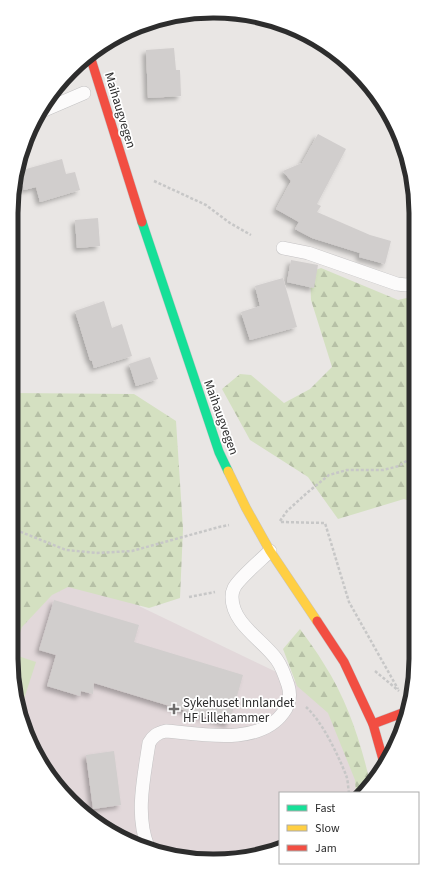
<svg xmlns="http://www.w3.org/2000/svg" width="427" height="872" font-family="'Source Sans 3',sans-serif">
<defs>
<pattern id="forest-firs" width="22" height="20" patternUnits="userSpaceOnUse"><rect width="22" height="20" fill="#d4e0c1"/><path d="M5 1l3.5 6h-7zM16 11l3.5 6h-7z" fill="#b6c0a6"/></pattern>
<filter id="shadow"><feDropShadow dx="-3.5" dy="3.5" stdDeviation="2" flood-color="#0004"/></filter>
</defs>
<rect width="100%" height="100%" fill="#e9e6e4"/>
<polygon fill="#e2d8da" points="64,570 322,694 363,793 280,793 280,847 240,859 174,857 112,834 53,782 22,724 11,658 11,588"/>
<polygon fill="#d4e0c1" points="15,655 36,662 22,705 19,704 12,664"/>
<g fill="url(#forest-firs)">
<polygon points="321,268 398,300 415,296 415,503 404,499 338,519 308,477 250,440 222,389 240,374 251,375 284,403 310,389 332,367 311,300 310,272"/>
<polygon points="11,393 134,394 176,421 183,529 180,598 149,608 68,587 52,595 22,627 11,660"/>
<path d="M300,629C308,640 317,652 324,664C347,700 361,742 370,783L363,793H356L355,780L328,713L297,686L283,649Z"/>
</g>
<g fill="#d1cecd" filter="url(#shadow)">
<polygon points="174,48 176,70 180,70 181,96 148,98 146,50"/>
<polygon points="318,134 346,149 317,204 321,206 317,212 370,235 391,241 385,264 359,257 360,253 312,238 295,229 299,222 276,209 291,181 283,171 302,163"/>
<polygon points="62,159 66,174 75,172 80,190 40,202 36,187 24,190 19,171"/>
<polygon points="98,218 100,246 77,248 75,220"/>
<polygon points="291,260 318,265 314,288 287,282"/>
<polygon points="283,278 297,327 250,340 241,312 260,306 255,286"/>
<polygon points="104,301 112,328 122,324 132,356 94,368 92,361 90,360 75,311"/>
<polygon points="150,357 158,379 136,386 129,364"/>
<polygon points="54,600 139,625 134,642 243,675 229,724 94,683 93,694 81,691 80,696 47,686 56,655 39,650"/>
<polygon points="114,751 121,805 93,809 86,755"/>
</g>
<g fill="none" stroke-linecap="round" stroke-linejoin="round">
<defs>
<g id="lane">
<polyline points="42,111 84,93"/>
<polyline points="283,248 308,253 397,284 406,285 415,283"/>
<path d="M148,847C135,815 144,777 149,743C153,736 157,733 166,731C201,734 259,746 283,713C290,704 291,695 288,685C285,676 282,667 277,660C263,640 232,624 232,597C232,595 233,590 234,588C238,579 262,559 270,551"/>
</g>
<polyline id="fast" points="142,222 219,452 228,471"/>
<polyline id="slow" points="228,471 246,508 270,551 317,621"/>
<g id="jam">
<polyline points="90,56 142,222"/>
<polyline points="317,621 344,662 373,724 384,763"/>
<polyline points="373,724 405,712"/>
</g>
</defs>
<use href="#lane" stroke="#c4c3c4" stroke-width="14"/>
<use href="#fast" stroke="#c4c3c4" stroke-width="10"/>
<use href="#slow" stroke="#c4c3c4" stroke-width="10"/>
<use href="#jam" stroke="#c4c3c4" stroke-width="10"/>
<g stroke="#c7c7c7" stroke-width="2.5" stroke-dasharray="3 2" stroke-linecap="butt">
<polyline points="154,181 206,205 230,223 251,235"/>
<polyline points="280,521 287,511 308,492 329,475 347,470 383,470 399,466 415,455"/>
<polyline points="281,522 325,523 349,602 398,689"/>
<polyline points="11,528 66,550 96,553 132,551 219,527 229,525"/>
<polyline points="189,597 215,592"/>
<polyline points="375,671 399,691"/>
<path d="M306,707C322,721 338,755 346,775C348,780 348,787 349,793"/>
</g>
<use href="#lane" stroke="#fcfbfb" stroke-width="13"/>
<use href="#fast" stroke="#16e098" stroke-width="9"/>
<use href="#slow" stroke="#ffcf43" stroke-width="9"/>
<use href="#jam" stroke="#f24e42" stroke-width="9"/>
</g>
<path fill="#6f6e6d" stroke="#fff" stroke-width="1.5" d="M172 703h4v4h4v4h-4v4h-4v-4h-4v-4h4z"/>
<g text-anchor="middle" stroke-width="3.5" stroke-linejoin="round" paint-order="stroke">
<g font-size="13" fill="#2d2d2d" stroke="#fff">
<text transform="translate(121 110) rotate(73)" y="5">Maihaugvegen</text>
<text transform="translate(222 417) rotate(70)" y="5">Maihaugvegen</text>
</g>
<g font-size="13" fill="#2d2d2d" stroke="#fff" text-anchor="start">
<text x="183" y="707">Sykehuset Innlandet<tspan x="183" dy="15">HF Lillehammer</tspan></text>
</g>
</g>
<path d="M0 0H427V872H0ZM213 18H214A195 195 0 0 1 409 213V659A195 195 0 0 1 214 854H213A195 195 0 0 1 18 659V213A195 195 0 0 1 213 18Z" fill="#fff" fill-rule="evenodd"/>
<path fill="none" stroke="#2d2d2d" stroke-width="5" d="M213 18H214A195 195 0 0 1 409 213V659A195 195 0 0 1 214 854H213A195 195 0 0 1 18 659V213A195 195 0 0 1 213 18Z"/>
<rect x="279" y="792" width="140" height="72" fill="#ffffff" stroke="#ababab"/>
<rect x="287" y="805" width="20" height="6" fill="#16e098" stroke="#ababab"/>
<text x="315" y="812" font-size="12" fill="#2d2d2d">Fast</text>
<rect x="287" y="825" width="20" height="6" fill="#ffcf43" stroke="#ababab"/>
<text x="315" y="832" font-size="12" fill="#2d2d2d">Slow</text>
<rect x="287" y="845" width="20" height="6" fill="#f24e42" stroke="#ababab"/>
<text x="315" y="852" font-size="12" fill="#2d2d2d">Jam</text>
</svg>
